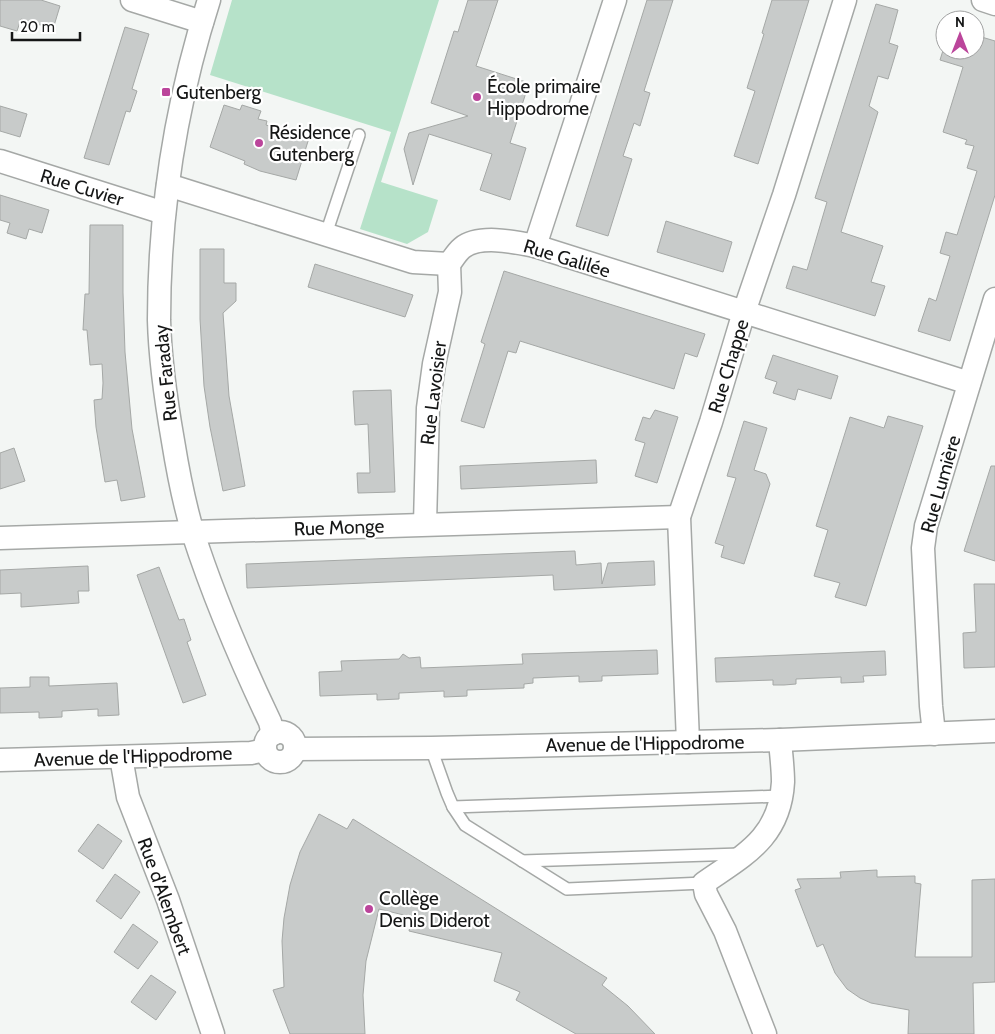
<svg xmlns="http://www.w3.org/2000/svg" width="995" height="1034" font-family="Cabin,sans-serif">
<rect width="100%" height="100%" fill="#f3f6f4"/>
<polygon fill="#b6e2c9" points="232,0 439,0 381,182 438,200 428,232 407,244 360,229 391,132 210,75"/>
<g fill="#c8cbca" stroke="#a5a8a6">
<polygon points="0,0 41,0 60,6 53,29 21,19 17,31 0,26"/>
<polygon points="468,0 498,0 476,66 529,83 510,143 526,148 510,200 480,190 492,154 429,134 413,185 404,149 409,133 468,116 431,103 454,31 458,32"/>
<polygon points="647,0 673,0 644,91 650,93 640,126 634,123 623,156 632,159 608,236 576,226"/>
<polygon points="772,0 809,0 758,164 734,156 755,91 747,88 764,34 762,33"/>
<polygon points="876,4 898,10 889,43 898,46 888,79 878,76 869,106 878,112 841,232 883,246 871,282 885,286 875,316 786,288 793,266 807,270 827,202 815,198"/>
<polygon points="125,27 149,34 132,89 137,91 130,112 126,111 109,165 84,158"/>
<polygon points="975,35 995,41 995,195 950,341 918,331 929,298 936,301 950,256 940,253 946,232 957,235 977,171 967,168 974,146 965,144 967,140 943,132 963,67 940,60 945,44 945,50 975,50"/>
<polygon points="224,105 240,110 242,105 261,111 258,119 267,121 266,125 309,138 296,180 260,171 244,164 245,161 210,147"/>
<polygon points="0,106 27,114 20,137 0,131"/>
<polygon points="0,195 49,210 42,233 29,229 26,239 7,233 10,223 0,220"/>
<polygon points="666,221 732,242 723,272 657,252"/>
<polygon points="90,225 123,225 123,293 125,352 132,429 145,497 121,501 117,480 105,482 96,427 94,400 102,399 103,383 102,364 90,365 87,330 83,330 85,294 89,294"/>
<polygon points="200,249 224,249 224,283 236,283 236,301 223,313 229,396 245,486 223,491 210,427 204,386 200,319"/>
<polygon points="315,264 413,295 405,317 308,287"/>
<polygon points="504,271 705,334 697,357 685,353 674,389 520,341 516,353 508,351 484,428 461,421 485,344 481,342"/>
<polygon points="773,355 838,376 831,399 798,389 795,400 773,393 777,382 765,378"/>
<polygon points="391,390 395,492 358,493 357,473 370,473 368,424 355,425 353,391"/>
<polygon points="655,410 678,417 657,483 635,476 645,443 635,440 643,417 650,419"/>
<polygon points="888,416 923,426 866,606 835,597 840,583 814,576 828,530 816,526 850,417 884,428"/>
<polygon points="744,421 767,428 754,470 766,474 770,484 744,564 721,557 724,546 715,543 736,478 727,476"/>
<polygon points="14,448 25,481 0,489 0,453"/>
<polygon points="596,460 597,483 461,489 460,466"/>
<polygon points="991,466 995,466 995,561 964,551"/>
<polygon points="575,551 576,565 601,563 602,584 608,563 654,561 655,585 554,590 553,575 247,588 246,564"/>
<polygon points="88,566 89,591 78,591 79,603 21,607 21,593 0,594 0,570"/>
<polygon points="159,567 179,620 184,619 191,640 187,642 206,695 183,703 137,575"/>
<polygon points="974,584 995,584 995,667 964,668 963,633 976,632"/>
<polygon points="657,650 658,674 602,676 602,681 579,682 579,676 533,678 533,683 524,684 524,688 467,690 467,696 444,697 444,691 399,693 399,699 377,700 377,694 320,696 319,672 342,671 341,661 399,659 403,654 409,658 420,657 421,668 523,664 522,654"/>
<polygon points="885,651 886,675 863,676 864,682 841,683 841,677 796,679 796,684 784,685 773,685 773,680 716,682 715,658"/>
<polygon points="30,677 49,677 49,686 117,683 119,715 98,716 98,709 62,711 62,717 39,718 39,712 0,713 0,688 30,687"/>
<polygon points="319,814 347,829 353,819 607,978 602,985 628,1006 655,1034 576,1034 516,1000 520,992 494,981 502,953 409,931 412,917 379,909 366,961 363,995 365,1034 290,1034 273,990 284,987 282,941 284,918 290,885 300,852"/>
<polygon points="98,824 122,841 103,869 78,851"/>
<polygon points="877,870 877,877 915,876 915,883 921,884 915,957 972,957 972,880 995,879 995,982 973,983 974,1034 908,1034 909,1010 871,1003 860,998 847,989 835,973 823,944 817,947 795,890 801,888 797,879 841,878 840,872"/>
<polygon points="115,874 140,892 121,919 96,901"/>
<polygon points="133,924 158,942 138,969 114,952"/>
<polygon points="151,975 176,992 156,1020 131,1002"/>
</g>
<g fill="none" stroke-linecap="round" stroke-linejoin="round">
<defs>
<g id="service">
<polyline points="326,234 359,135"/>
<polyline points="431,748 447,793 453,807 465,825 567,889 704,883"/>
<polyline points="453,807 781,796"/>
<polyline points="522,861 740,854"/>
</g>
<g id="minor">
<polyline points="132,0 202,22"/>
<path d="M209,0C176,103 159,212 159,320C160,360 166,401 173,441C178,472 184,503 193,533C214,598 241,661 270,722L273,734"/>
<polyline points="983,0 995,4"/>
<polyline points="0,161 164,213"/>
<polyline points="168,185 413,262 449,264"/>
<polyline points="535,246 615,0"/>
<path d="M449,264C453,259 457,252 462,248C479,234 515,242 535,246L969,383"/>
<polyline points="425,524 428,408 434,364 450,292 449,264"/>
<polyline points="0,538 679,517"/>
<circle cx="280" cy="747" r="15"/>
<polyline points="934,734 931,706 923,548 926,526 995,299"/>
<polyline points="688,742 679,517 711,422 744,312 784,195 845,0"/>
<polyline points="295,749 431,748 780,740 995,731"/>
<polyline points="121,757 128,797 168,900 213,1034"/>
<polyline points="0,760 251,753 265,750"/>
<path d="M765,1034L725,931L706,894L704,883C744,855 780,838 783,782C783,768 781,754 780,740"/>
</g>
</defs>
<use href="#service" stroke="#a5a8a6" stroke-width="14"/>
<use href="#minor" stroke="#a5a8a6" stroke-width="25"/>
<use href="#service" stroke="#fff" stroke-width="11"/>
<use href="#minor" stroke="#fff" stroke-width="22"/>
</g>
<g fill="#bb459b" stroke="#fff" stroke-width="2">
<rect x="161" y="87" width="10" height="10" rx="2.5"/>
<circle cx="477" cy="97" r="5"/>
<circle cx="259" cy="143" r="5"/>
<circle cx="369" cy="909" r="5"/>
</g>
<g text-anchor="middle" stroke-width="4.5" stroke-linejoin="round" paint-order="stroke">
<g font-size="19" fill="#151616" stroke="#fff" text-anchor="start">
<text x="487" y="93">École primaire<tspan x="487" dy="22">Hippodrome</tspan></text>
<text x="176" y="99">Gutenberg</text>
<text x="269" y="139">Résidence<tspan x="269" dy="22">Gutenberg</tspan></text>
<text x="379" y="905">Collège<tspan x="379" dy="22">Denis Diderot</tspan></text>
</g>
<g font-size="19" fill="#151616" stroke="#fff">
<text transform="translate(82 187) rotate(17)" y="7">Rue Cuvier</text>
<text transform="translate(567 258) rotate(17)" y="7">Rue Galilée</text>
<text transform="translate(728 366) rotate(-73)" y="7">Rue Chappe</text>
<text transform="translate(165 373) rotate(-96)" y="7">Rue Faraday</text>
<text transform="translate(433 393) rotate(-83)" y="7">Rue Lavoisier</text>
<text transform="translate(940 484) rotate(-74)" y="7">Rue Lumière</text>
<text transform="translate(339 527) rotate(-2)" y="7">Rue Monge</text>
<text transform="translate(645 743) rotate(-1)" y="7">Avenue de l'Hippodrome</text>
<text transform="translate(133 756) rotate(-2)" y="7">Avenue de l'Hippodrome</text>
<text transform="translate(165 896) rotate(70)" y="7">Rue d'Alembert</text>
</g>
</g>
<g transform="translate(960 35)"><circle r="24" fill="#ffffff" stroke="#a1a2a2"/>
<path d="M0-4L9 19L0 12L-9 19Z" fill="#bb459b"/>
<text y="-8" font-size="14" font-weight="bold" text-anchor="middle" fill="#151616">N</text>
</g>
<path d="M12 32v8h68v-8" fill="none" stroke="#151616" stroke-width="2.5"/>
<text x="20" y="32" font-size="15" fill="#151616" stroke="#ffffff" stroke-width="4" paint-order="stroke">20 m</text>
</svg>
